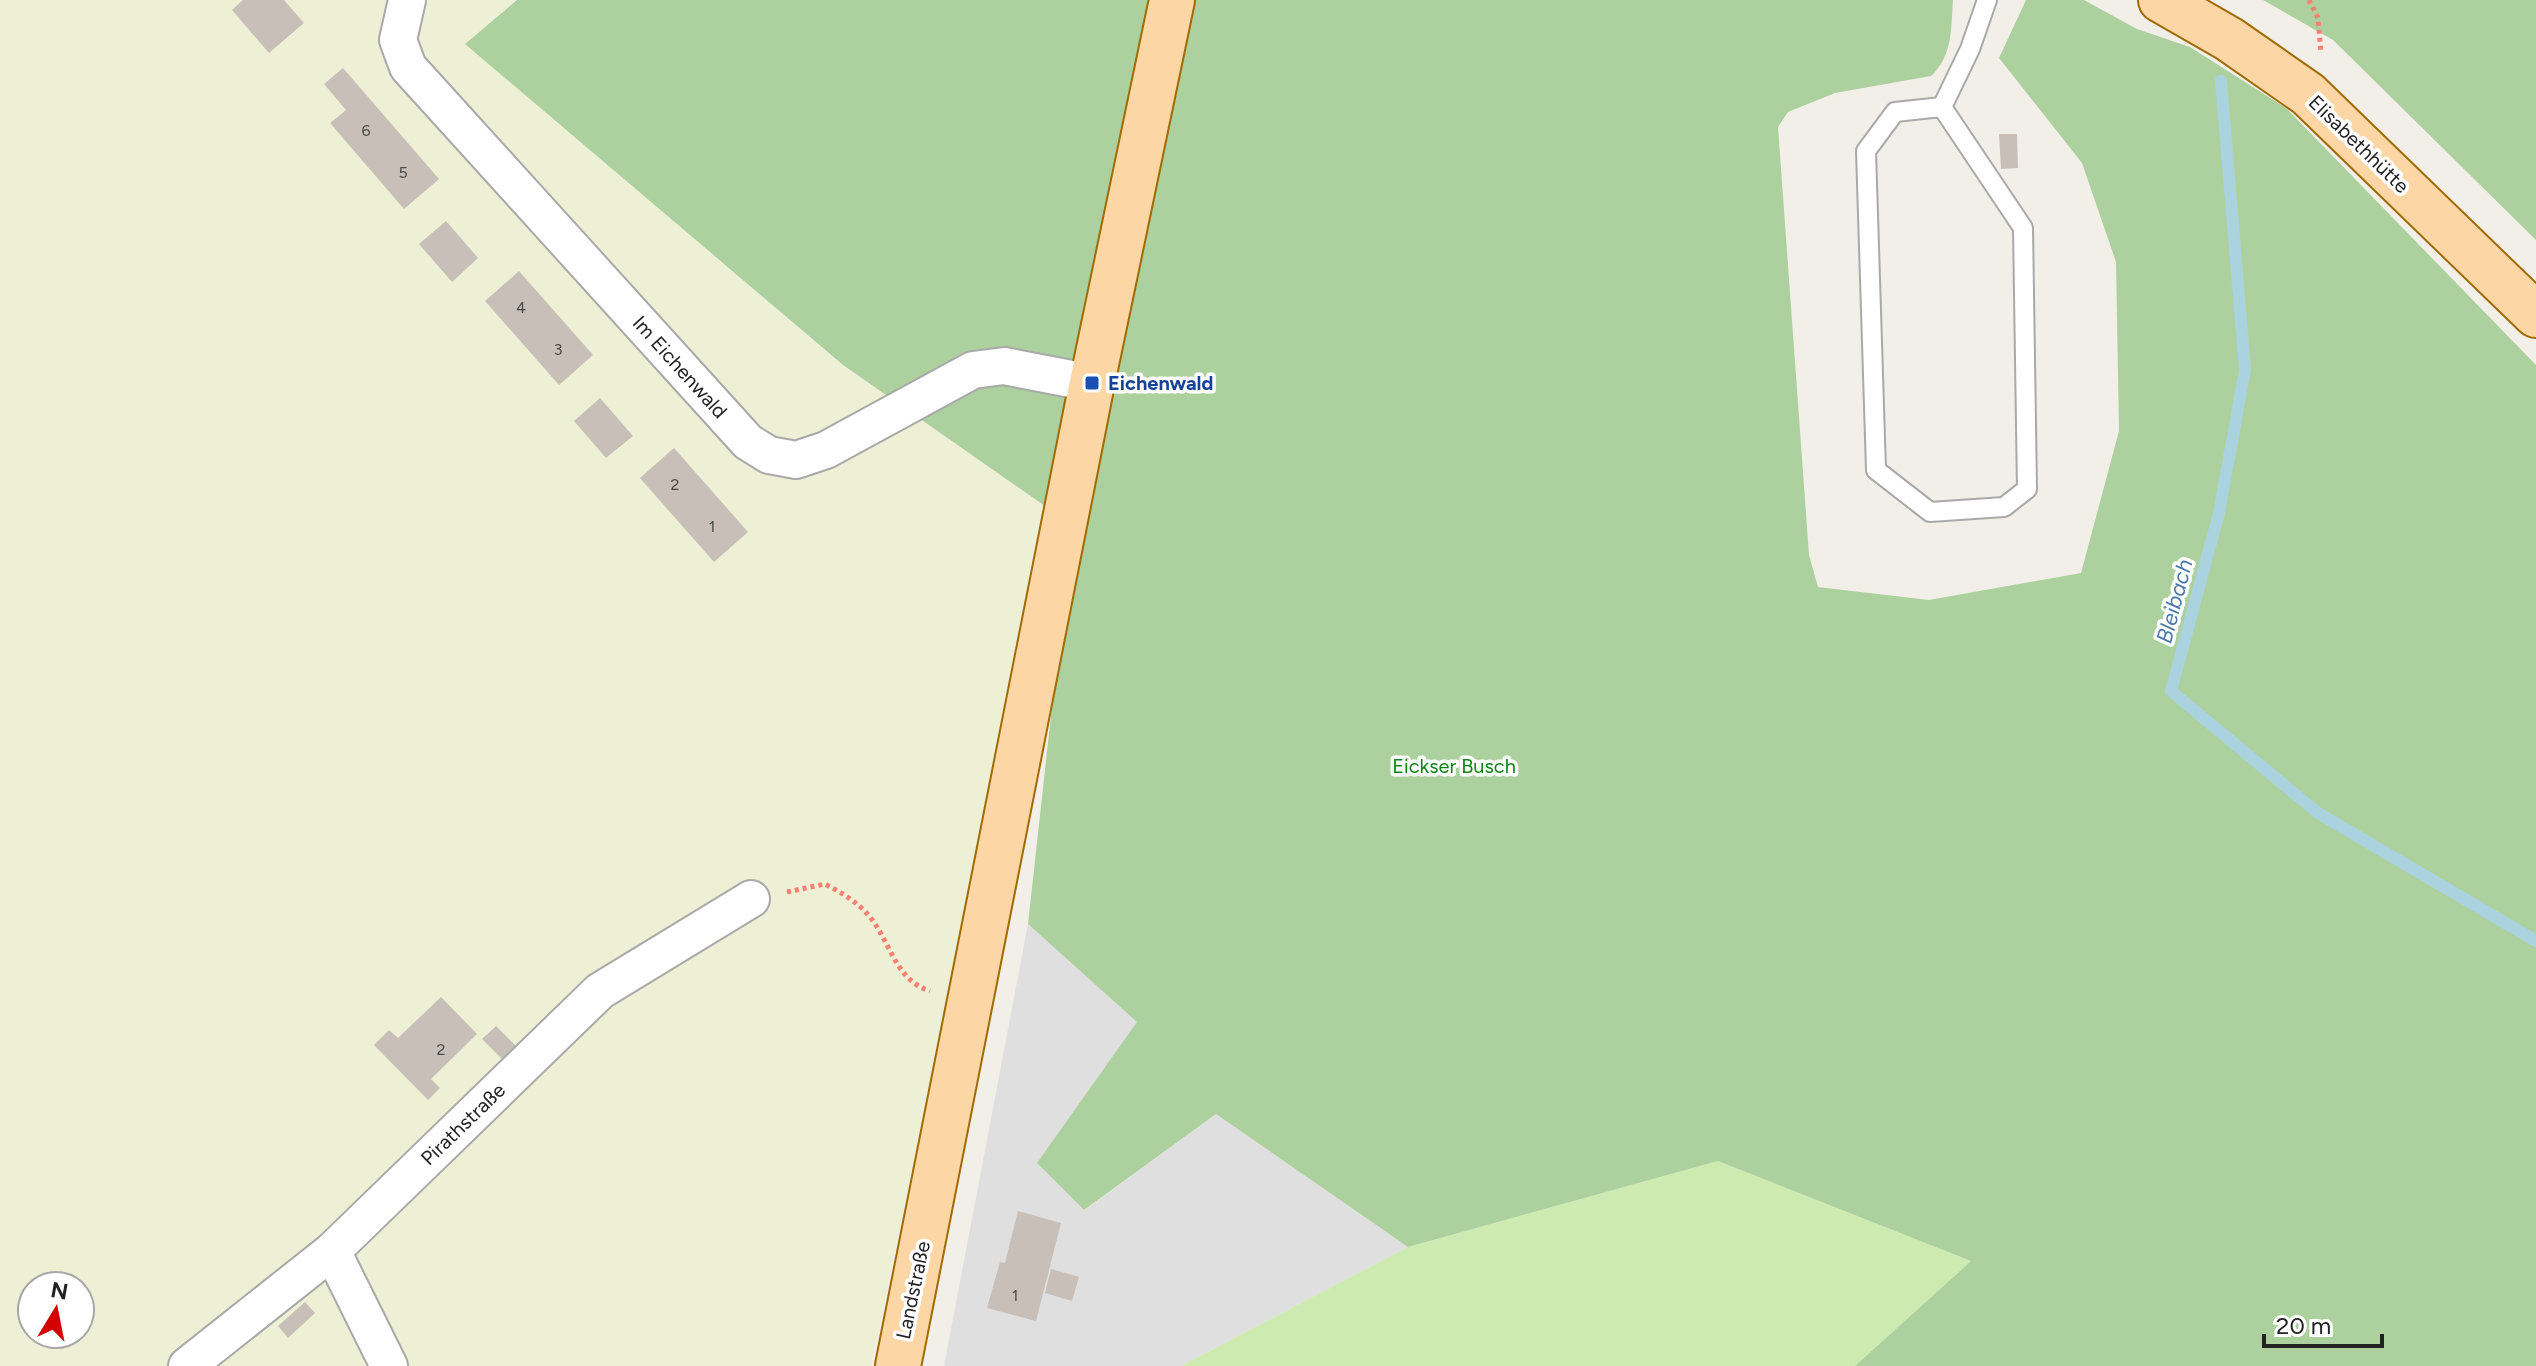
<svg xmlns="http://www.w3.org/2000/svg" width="2536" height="1366" font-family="Figtree,sans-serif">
<rect width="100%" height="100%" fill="#f2efe9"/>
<polygon fill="#e0dfdf" points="1028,924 1138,1022 1038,1163 1085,1210 1216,1114 1408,1247 1181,1366 944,1366"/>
<path fill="#eef0d5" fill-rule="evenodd" d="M0,0H516L465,44L842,365L1072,525L972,887L871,1366H0ZM32,1286H80V1334H32Z"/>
<polygon fill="#cdebb0" points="1718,1161 1971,1261 1855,1366 1181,1366 1408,1247"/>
<g fill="#add19e">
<path d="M517,0H1953C1951,27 1953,56 1931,76L1835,93L1788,112L1778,127L1809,555L1818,587L1929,600L2081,573L2119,431L2116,262L2082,163L1999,58L2026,0H2084L2137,29L2190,47L2286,108L2536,365V1366H1855L1971,1261L1718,1161L1408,1247L1216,1114L1084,1210L1037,1163L1137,1022L1028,924L1072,525L843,365L465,44Z"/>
<polygon points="2263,0 2536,0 2536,240 2333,40"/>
</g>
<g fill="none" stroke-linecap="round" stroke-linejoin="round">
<polyline stroke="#aad3df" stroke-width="12" points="2221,81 2245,370 2219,513 2171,691 2318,813 2536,941"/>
</g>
<g fill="#c7bfb8">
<polygon points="243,0 284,0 304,23 269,53 232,10"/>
<polygon points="343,68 439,179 404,209 330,123 346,110 324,84"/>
<polygon points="1999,134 2017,134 2018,168 2001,169"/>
<polygon points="446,221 478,258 452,282 419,244"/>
<polygon points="519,271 593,355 559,385 485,301"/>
<polygon points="600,398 633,436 606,458 574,421"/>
<polygon points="674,448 748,532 714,562 640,478"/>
<polygon points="441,997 477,1034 431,1079 440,1088 428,1100 374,1045 389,1030 398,1038"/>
<polygon points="496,1026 519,1049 505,1062 482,1039"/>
<polygon points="1018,1211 1061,1223 1036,1321 987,1308 1000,1262 1005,1263"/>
<polygon points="1051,1269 1079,1277 1072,1301 1045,1293"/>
<polygon points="305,1302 315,1313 288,1338 278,1326"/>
</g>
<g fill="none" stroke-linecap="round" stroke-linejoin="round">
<defs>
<g id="lane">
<polygon points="1942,107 2023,228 2027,489 2004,507 1930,512 1876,470 1866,151 1895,112"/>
<polyline points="1942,107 1970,49 1987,0"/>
</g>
<g id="street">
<polyline points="407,0 398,40 408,67 748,442 769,455 796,460 826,450 973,370 1004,366 1092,383"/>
<polyline points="332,1251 389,1366"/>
<polyline points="187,1366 332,1251 600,991 751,899"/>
</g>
<g id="primary">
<polyline points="2161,0 2229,39 2308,94 2536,315"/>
<polyline points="898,1366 1092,383 1172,0"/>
</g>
</defs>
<use href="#lane" stroke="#a9a9a9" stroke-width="22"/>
<use href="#street" stroke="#a9a9a9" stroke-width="40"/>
<use href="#primary" stroke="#a06b00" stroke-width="48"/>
<g stroke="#fa8072" stroke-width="5" stroke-dasharray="4 4" stroke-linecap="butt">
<polyline points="2309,0 2318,18 2321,53"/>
<path d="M787,892L825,884C844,894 863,905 875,924C892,949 898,981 930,991"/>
</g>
<use href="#lane" stroke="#fff" stroke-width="18"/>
<use href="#street" stroke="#fff" stroke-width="36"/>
<use href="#primary" stroke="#fcd6a4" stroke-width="44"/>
</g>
<rect fill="#1a4fb4" stroke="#fff" stroke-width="3" x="1084" y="375" width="16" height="16" rx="4"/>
<g text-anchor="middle" stroke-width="7" stroke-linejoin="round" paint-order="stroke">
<g font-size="16" fill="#4b4948">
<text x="366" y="136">6</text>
<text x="403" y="178">5</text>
<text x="521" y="313">4</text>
<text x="558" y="355">3</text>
<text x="675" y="490">2</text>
<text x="712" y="532">1</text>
<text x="441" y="1055">2</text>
<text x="1015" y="1301">1</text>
</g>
<g font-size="20" fill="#222" stroke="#fff">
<text transform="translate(2359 144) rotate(44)" y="7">Elisabethhütte</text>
<text transform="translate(680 367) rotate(48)" y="7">Im Eichenwald</text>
<text transform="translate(463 1124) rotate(-44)" y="7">Pirathstraße</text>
<text transform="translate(913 1290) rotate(-78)" y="7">Landstraße</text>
</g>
<g font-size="20" font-weight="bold" fill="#164399" stroke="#fff" text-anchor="start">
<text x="1108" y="390">Eichenwald</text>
</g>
<g font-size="20" fill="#0c8416" stroke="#fff">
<text x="1454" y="773">Eickser Busch</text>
</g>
<g font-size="22" font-style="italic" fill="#4a7aab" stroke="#fff">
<text transform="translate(2174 601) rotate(-75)" y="8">Bleibach</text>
</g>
</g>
<g transform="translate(56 1310) rotate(10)"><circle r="38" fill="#ffffff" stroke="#a7a7a7" stroke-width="2"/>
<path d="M0-6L14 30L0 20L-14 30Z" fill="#d40000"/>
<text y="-12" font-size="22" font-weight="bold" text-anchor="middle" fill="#222222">N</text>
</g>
<path d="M2264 1334v12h118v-12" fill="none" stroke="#222222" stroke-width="4"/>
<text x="2276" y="1334" font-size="24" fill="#222222" stroke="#ffffff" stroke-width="6" paint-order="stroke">20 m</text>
</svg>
